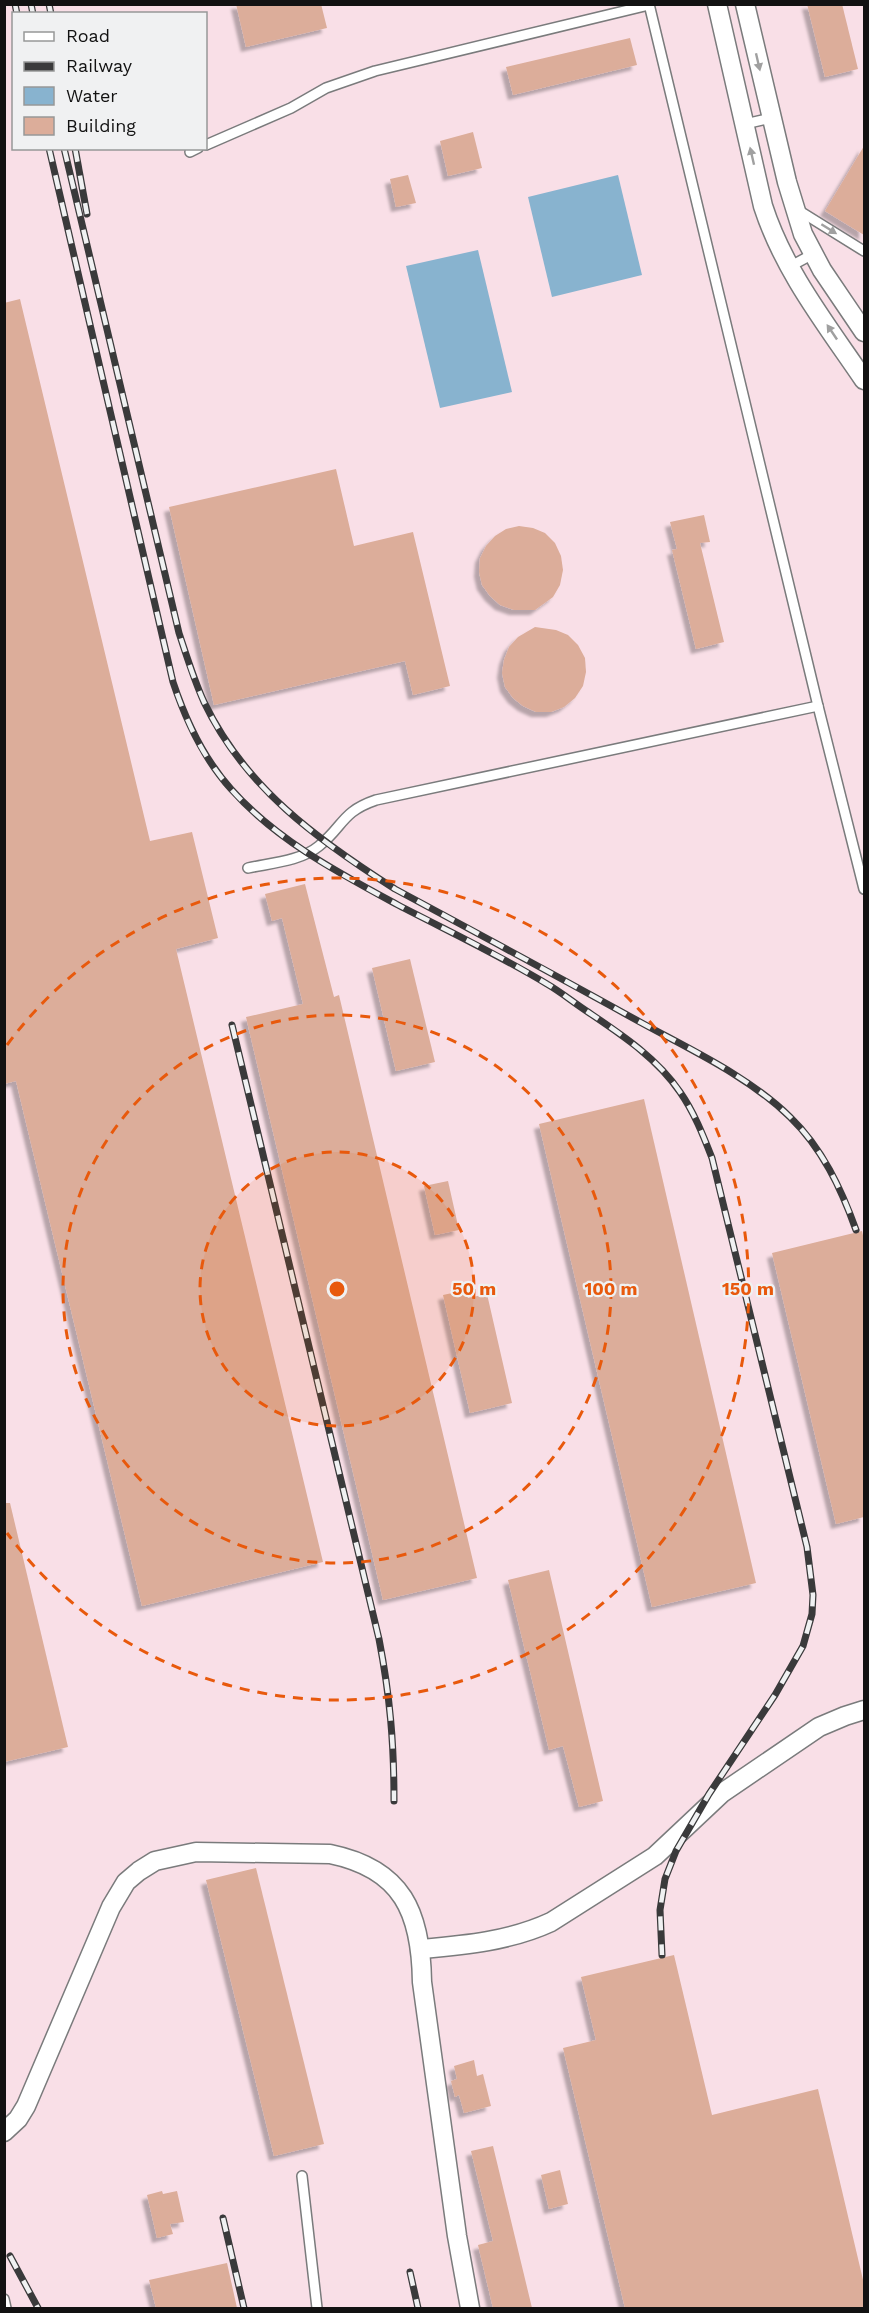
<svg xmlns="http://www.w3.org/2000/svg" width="869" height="2313" font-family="'Work Sans',sans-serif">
<defs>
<filter id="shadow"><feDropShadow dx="-5" dy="5" stdDeviation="1.5" flood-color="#0004"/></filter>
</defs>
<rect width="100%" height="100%" fill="#f0f1f2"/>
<path fill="#f9dfe7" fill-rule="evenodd" d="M5,5H864V2308H5ZM14,14H206V148H14Z"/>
<g fill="#88b3cf">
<polygon points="618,175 642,275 552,297 528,197"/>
<polygon points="478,250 512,392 440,408 406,266"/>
</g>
<g fill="#dcad9a" filter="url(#shadow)">
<polygon points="236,4 321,4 327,28 246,47"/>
<polygon points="807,4 842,4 858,69 825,77"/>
<polygon points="630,38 637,65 513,95 506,67"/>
<polygon points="473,132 482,168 448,176 440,141"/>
<polygon points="864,146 864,235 825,211"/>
<polygon points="408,175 416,203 396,207 390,179"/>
<polygon points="20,299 150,841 192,832 218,938 176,949 323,1562 142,1606 16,1081 4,1084 4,303"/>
<polygon points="336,469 354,546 413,532 450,686 413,695 405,661 214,705 169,507"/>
<polygon points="704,515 710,542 700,543 724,642 696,649 672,550 677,549 670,522"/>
<polygon points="519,526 533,528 545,533 555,543 561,556 563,570 560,585 553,597 535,610 514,610 500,605 490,596 482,585 479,572 480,558 486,546 495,536 506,529"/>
<polygon points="535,627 556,630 568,635 578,645 585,658 586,672 583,686 575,698 564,707 551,712 536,712 523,706 513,698 505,687 502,673 504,660 509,647 518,637"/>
<polygon points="305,884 334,997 339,995 477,1578 383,1600 246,1017 303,1004 282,918 272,921 265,894"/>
<polygon points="410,959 435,1062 396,1071 372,968"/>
<polygon points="644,1099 756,1583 652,1607 539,1124"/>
<polygon points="448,1181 459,1230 435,1235 424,1186"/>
<polygon points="862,1231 864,1240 864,1517 836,1524 772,1253"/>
<polygon points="466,1290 468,1298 487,1294 512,1403 470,1413 443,1295"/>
<polygon points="4,1503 10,1503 68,1747 4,1762"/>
<polygon points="549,1570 603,1801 579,1807 563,1746 549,1750 508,1580"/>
<polygon points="256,1868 324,2144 274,2156 206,1880"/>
<polygon points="674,1955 712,2115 818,2089 864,2284 864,2308 625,2308 563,2048 596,2040 581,1977"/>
<polygon points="474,2060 477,2076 483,2074 491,2106 464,2113 459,2095 455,2097 451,2081 457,2079 454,2066"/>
<polygon points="493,2146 513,2229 532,2308 493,2308 478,2245 493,2241 471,2151"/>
<polygon points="560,2170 568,2204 549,2209 541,2175"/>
<polygon points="162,2191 163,2194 177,2191 184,2222 170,2224 173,2234 157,2238 147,2195"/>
<polygon points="227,2263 237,2308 156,2308 149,2280"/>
</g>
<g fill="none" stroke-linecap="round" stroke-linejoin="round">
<defs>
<g id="lane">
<polyline points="649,4 818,706 864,889"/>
<polyline points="745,124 771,118"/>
<polyline points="206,145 291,108 326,88 375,71 649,5"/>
<polyline points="190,152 198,148"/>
<polyline points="798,210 864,251"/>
<polyline points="789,267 813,254"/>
<path d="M248,868C271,863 301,861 319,846C344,826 341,812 376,800L818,706"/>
<polyline points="302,2176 317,2308"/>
<polyline points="4,2299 6,2308"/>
</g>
<g id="street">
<path d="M717,4L763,206C784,271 826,324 864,380"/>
<polyline points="745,4 787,182 803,234 822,270 864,332"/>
<path d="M422,1949C466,1945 510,1941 551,1922L655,1856L722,1793L819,1727L845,1716L864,1710"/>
<path d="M4,2132L18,2119L26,2106L111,1907L126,1882L139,1871L155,1861L196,1852L330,1854C403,1869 421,1913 422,1982L457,2236L470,2308"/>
</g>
</defs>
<use href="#lane" stroke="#7a7b7c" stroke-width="12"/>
<use href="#street" stroke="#7a7b7c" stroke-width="21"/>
<use href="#lane" stroke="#fff" stroke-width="9"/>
<use href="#street" stroke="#fff" stroke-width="18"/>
<defs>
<g id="rail">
<polyline points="15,4 17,14"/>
<polyline points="31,4 33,14"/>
<polyline points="49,4 51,14"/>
<path d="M49,148L173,682C186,721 203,758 231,789C276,840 339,873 398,905C448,931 499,955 547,984C561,992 574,1003 588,1012C622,1035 657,1058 680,1092C694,1112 703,1135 712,1158L807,1547L813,1595L812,1614L803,1646L775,1695L709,1794L676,1851L665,1879L660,1910L662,1955"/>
<path d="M64,148L179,633C187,657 194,680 204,702C245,788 318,840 395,889C477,933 559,977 640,1022C691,1050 748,1076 790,1117C822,1148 841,1188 856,1230"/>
<polyline points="75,148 87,214"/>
<path d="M232,1025L379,1639C390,1696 394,1743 394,1801"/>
<polyline points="223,2218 244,2308"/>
<polyline points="10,2256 38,2308"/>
<polyline points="410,2272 418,2308"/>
</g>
</defs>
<use href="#rail" stroke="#3a3a3b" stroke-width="7"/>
<use href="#rail" stroke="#f0f1f2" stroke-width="4.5" stroke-dasharray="14" stroke-linecap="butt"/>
</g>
<defs><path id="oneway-solid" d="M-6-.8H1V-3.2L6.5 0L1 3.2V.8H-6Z" transform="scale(1.5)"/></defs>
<g fill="#a0a0a0">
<use href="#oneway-solid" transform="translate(758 62) rotate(77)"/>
<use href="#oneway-solid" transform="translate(752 156) rotate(-103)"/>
<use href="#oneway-solid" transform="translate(829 229) rotate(32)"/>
<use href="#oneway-solid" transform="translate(832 332) rotate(-124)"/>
</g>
<circle cx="337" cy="1289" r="137" fill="#e8590c" fill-opacity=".12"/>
<g fill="none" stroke="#e8590c" stroke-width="3" stroke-dasharray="10 8">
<circle cx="337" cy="1289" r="137"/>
<circle cx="337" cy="1289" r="274"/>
<path d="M7 1045A411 411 0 1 1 7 1533"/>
</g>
<circle cx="337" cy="1289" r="9" fill="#e8590c" stroke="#f0f1f2" stroke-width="3"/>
<g font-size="18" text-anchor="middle" font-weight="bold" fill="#e8590c" stroke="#f0f1f2" stroke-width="4.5" stroke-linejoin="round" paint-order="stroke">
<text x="474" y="1295">50 m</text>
<text x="611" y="1295">100 m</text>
<text x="748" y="1295">150 m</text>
</g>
<rect width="869" height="2313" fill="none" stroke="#121212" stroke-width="12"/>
<rect x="12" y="12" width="195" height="138" fill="#f0f1f2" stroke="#979898" stroke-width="1.5"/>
<rect x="24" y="32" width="30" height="9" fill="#ffffff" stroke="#979898" stroke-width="1.5"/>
<text x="66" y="42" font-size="18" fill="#121212">Road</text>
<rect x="24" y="62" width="30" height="9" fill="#3a3a3b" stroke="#979898" stroke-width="1.5"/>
<text x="66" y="72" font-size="18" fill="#121212">Railway</text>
<rect x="24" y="87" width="30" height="18" fill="#88b3cf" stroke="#979898" stroke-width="1.5"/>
<text x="66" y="102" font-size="18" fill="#121212">Water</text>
<rect x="24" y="117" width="30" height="18" fill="#dcad9a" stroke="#979898" stroke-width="1.5"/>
<text x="66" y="132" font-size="18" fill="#121212">Building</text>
</svg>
